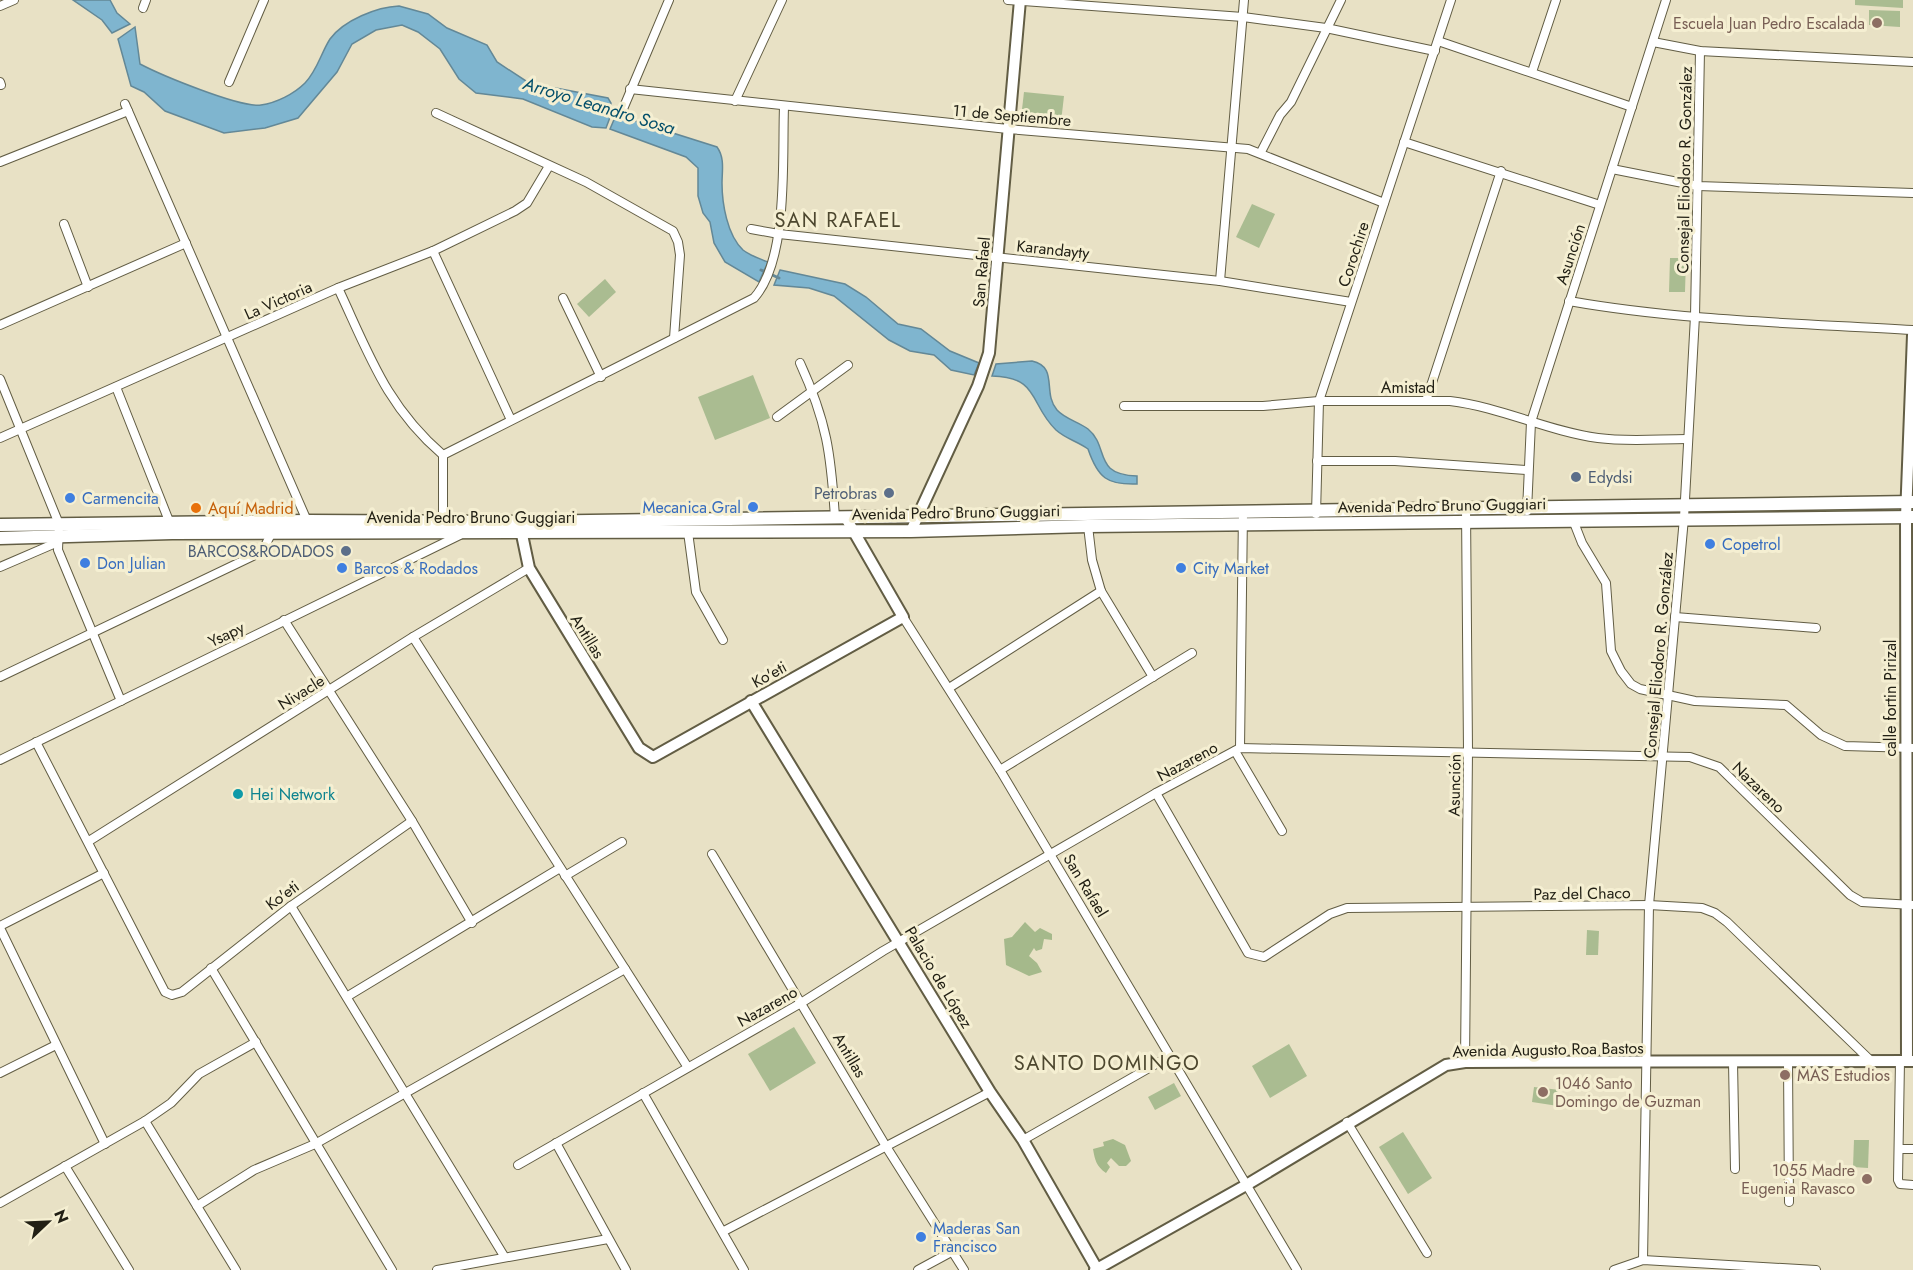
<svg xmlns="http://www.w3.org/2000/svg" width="1913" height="1270" font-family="Jost,sans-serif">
<rect width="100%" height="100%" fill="#e8e1c5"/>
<g fill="#aabc91">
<polygon points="1855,0 1903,0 1903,8 1855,5"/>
<polygon points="1869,10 1900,11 1900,27 1869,25"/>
<polygon points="1024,92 1064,96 1061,122 1021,118"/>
<polygon points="1252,204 1275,214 1259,248 1236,237"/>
<polygon points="1670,258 1686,258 1685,292 1669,292"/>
<polygon points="605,279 616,292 589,317 577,304"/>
<polygon points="753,375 770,418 715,440 698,397"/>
<polygon points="1899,508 1898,512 1697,513 1695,510"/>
<polygon points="1231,517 1230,519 931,524 933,521"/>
<polygon points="1587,930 1599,931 1598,955 1586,955"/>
<polygon points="794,1027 816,1063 770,1091 748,1054"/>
<polygon points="1289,1044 1307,1076 1270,1098 1252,1066"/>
<polygon points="1174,1083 1181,1096 1155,1110 1148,1097"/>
<polygon points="1534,1087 1560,1090 1558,1106 1532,1102"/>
<polygon points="1403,1132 1432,1178 1408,1194 1379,1147"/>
<polygon points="1854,1140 1869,1140 1868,1168 1853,1167"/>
</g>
<g fill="#a5b98b">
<polygon points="1025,922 1035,932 1040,928 1052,934 1052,940 1044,939 1042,949 1036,951 1034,948 1029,956 1037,963 1042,972 1029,976 1006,965 1004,939 1012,937"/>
<path d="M1113,1139L1125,1145L1131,1161L1126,1166H1119L1111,1158L1107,1163L1110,1167L1106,1173C1096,1166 1095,1160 1093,1149L1104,1146L1103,1142Z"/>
</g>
<g fill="#7fb5cf" stroke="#638897" stroke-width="1.5">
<polygon points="73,0 110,0 117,13 130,24 112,33 102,20"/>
<path d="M399,6L428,14L447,28L487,45L497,62L529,83L608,98L611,103L609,111L612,112L606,128L592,127L523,99L476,93L459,79L440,49L418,32L402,25L376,30L352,44L337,72L298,118L265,128L224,133L165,111L144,92L131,86L118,39L135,27L140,64C161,75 240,108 261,105C276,103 294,94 305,83C317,71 321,53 330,39C344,20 377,7 399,6Z"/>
<path d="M616,115L717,147C725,158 722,171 722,183C722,203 727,235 743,250C749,255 760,259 768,262L759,282L725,262L714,243L710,222L703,213L698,196V168L686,157L610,129Z"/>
<polygon points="780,270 845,284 866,297 898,324 921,329 950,351 979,363 974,375 951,370 934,355 910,351 889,340 834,296 809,288 774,285"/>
<path d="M1032,361C1059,367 1042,393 1057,410C1065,419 1079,422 1088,429C1110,447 1092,475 1137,476V484C1107,485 1098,478 1088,449C1077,441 1066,439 1056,430C1029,404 1040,377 992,376L996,364Z"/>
</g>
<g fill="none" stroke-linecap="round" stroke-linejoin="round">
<polyline stroke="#638897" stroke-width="3" points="761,270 779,278"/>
<defs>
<g id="minor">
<polyline points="1008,0 1243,17 1326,28 1435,51"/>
<polyline points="0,6 14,0"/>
<polyline points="143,8 146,0"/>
<polyline points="1438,41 1632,107"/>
<polyline points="1653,42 1700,51 1913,62"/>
<polyline points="1532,72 1556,0"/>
<polyline points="0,82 1,85"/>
<polyline points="229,82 264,0"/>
<polyline points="630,89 1008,129 1248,149 1384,203"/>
<polyline points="735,101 782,0"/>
<polyline points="125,104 308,523"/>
<polyline points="623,109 669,0"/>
<polyline points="436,113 586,182 673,231 678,242 680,255 674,338"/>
<polyline points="1404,142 1600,205"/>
<polyline points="1261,152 1280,115 1291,102 1341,0"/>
<polyline points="0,162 128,111"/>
<polyline points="1612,169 1698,186 1913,193"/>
<polyline points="64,224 88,287"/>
<polyline points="751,229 779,234 1220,281 1351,302"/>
<polyline points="433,251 511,420"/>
<polyline points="1220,281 1244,0"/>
<path d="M338,288C369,354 386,406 443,455V523"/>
<polyline points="563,298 601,377"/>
<path d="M1569,301C1682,321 1798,323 1913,330"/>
<polyline points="0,325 186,243"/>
<path d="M800,363C827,422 831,454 835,518"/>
<polyline points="0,379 59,524 58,550 121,701"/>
<polyline points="116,387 171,526"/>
<polyline points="1426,401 1501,171"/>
<path d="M1124,406H1263L1319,401H1450C1501,407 1547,431 1598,438C1627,442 1658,439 1687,439"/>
<polyline points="777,417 848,365"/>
<polyline points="0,438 338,288 433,251 515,211 527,203 549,166"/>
<path d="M443,455L754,298C789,259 782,158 784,107"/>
<polyline points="1317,461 1395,461 1527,470"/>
<polyline points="1527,511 1531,422 1666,0"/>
<polyline points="1316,514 1319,401 1451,0"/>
<polyline points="1573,520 1582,543 1606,583 1611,651 1621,671 1631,684 1640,689 1695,701 1786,705 1821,735 1845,746 1913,748"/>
<polyline points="1088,526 1092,560 1101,591 1153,677"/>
<polyline points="688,532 696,592 723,640"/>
<polyline points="0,567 58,542"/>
<polyline points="903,617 1000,770 1297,1270"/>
<polyline points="1675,617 1816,628"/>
<polyline points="284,620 412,821 472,923"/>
<polyline points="413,637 687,1066"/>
<polyline points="0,677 253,556 264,548 271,534"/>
<polyline points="949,688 1101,591"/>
<polyline points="36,742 165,992 172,995 182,992 291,906 412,821"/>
<polyline points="1240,748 1243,512"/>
<polyline points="1235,751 1282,831"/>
<polyline points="0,760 460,535"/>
<polyline points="1000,770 1192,653"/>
<polyline points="1156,793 1248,953 1264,957 1330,914 1347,908 1649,905 1702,908 1715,913 1727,922 1871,1061"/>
<polyline points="89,841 413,637 529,568"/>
<polyline points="712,854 887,1148 964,1270"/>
<polyline points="565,876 622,842"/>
<polyline points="291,906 504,1256"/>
<polyline points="0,926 104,873"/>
<polyline points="0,928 105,1144"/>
<polyline points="211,968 392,1270"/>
<polyline points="348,996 560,868"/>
<polyline points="1900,1061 1898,1180 1900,1184 1913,1185"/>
<polyline points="1465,1062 1468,751 1466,509"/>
<polyline points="1733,1062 1735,1169"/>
<polyline points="1788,1062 1789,1202"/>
<polyline points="0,1073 56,1045"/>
<polyline points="643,1093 744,1270"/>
<polyline points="145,1121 236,1270"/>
<polyline points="1347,1122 1427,1253"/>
<polyline points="1023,1140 1170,1056"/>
<polyline points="556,1143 626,1270"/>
<polyline points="1899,1149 1913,1149"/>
<polyline points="518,1165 801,1003 883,951 1156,793 1240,748 1690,757 1719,767 1850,895 1862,902 1913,905"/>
<polyline points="65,1166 129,1270"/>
<polyline points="0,1203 145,1121 171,1103 199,1074 256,1042"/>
<polyline points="197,1206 254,1170 315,1144 625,969"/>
<polyline points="724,1231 990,1092"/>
<polyline points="1643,1260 1649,905 1684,518 1695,316 1700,51"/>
<polyline points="437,1270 608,1239"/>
<polyline points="918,1270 953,1251"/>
<polyline points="1614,1270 1643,1260 1816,1270"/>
</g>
<g id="tertiary">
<polyline points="520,525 529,568 639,748 653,757 903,617 846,518"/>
<polyline points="911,531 978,386 989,353 1020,0"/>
<polyline points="751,701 990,1092 1023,1140 1097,1269"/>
<polyline points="1907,1061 1906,517 1913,335"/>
</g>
<polyline id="secondary" points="1095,1270 1248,1184 1446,1065 1465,1062 1913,1061"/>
<g id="primary">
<polyline points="0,525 307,521 520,522 1913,502"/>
<polyline points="0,538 172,533 911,531 1088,526 1913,517"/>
</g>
</defs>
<use href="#minor" stroke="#625d44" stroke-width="10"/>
<use href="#tertiary" stroke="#625d44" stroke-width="14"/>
<use href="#secondary" stroke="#625d44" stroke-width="14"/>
<use href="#primary" stroke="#625d44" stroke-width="15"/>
<use href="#minor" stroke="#fff" stroke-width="8"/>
<use href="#tertiary" stroke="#fff" stroke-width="10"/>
<use href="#secondary" stroke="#fff" stroke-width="10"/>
<use href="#primary" stroke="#fff" stroke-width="12"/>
</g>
<g fill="#8d6e63" stroke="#f5efd2" stroke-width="2">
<circle cx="1877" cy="23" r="6"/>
<circle cx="1785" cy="1075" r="6"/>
<circle cx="1543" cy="1092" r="6"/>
<circle cx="1867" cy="1179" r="6"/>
</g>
<g fill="#5c6f8a" stroke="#f5efd2" stroke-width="2">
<circle cx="1576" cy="477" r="6"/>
<circle cx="889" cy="493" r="6"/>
<circle cx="346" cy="551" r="6"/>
</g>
<g fill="#3f7fe0" stroke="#f5efd2" stroke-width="2">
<circle cx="70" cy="498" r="6"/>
<circle cx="753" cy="507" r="6"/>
<circle cx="1710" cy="544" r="6"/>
<circle cx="85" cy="563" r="6"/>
<circle cx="342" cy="568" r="6"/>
<circle cx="1181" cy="568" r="6"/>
<circle cx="921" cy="1237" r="6"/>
</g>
<circle fill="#e8710a" stroke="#f5efd2" stroke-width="2" cx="196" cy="508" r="6"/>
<circle fill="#0f9aa8" stroke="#f5efd2" stroke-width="2" cx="238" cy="794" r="6"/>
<g text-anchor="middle" stroke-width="6" stroke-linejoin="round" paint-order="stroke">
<g font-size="16" fill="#785e54" stroke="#f5efd2" text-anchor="end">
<text x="1865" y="29">Escuela Juan Pedro Escalada</text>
<text x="1797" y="1081" text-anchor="start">MAS Estudios</text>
<text x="1555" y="1089" text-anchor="start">1046 Santo<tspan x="1555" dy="18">Domingo de Guzman</tspan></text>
<text x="1855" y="1176">1055 Madre<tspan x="1855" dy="18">Eugenia Ravasco</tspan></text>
</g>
<g font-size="16" fill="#222015" stroke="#f5efd2">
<text transform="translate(1012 115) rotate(5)" y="6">11 de Septiembre</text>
<text transform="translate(1684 170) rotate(-89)" y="6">Consejal Eliodoro R. González</text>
<text transform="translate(1053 249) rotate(6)" y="6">Karandayty</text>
<text transform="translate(1353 254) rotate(-72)" y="6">Corochire</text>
<text transform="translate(1570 254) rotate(-72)" y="6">Asunción</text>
<text transform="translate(981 272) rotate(-85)" y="6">San Rafael</text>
<text transform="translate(278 300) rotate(-24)" y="6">La Victoria</text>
<text x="1408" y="393">Amistad</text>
<text transform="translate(1442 505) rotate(-1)" y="6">Avenida Pedro Bruno Guggiari</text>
<text transform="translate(956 512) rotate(-1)" y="6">Avenida Pedro Bruno Guggiari</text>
<text x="471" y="523">Avenida Pedro Bruno Guggiari</text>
<text transform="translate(226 634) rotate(-26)" y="6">Ysapy</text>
<text transform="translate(588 636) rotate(58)" y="6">Antillas</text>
<text transform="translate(1658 655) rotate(-85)" y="6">Consejal Eliodoro R. González</text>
<text transform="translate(769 674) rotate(-29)" y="6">Ko'eti</text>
<text transform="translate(301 692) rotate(-32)" y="6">Nivacle</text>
<text transform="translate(1890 698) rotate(-90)" y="6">calle fortin Pirizal</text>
<text transform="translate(1187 761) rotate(-28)" y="6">Nazareno</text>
<text transform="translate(1454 785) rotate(-89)" y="6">Asunción</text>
<text transform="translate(1759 787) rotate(44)" y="6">Nazareno</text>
<text transform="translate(1086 885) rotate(59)" y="6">San Rafael</text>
<text transform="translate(1582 893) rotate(-1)" y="6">Paz del Chaco</text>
<text transform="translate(282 895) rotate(-37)" y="6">Ko'eti</text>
<text transform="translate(939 977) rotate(59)" y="6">Palacio de López</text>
<text transform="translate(767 1006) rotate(-29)" y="6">Nazareno</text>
<text transform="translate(1548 1049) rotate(-1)" y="6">Avenida Augusto Roa Bastos</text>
<text transform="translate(850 1055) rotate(59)" y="6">Antillas</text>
</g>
<g font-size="16" fill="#4e5e75" stroke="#f5efd2" text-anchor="end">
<text x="1588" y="483" text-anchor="start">Edydsi</text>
<text x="877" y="499">Petrobras</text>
<text x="334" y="557">BARCOS&amp;RODADOS</text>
</g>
<g font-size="16" fill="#366cbe" stroke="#f5efd2" text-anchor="start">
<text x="82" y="504">Carmencita</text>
<text x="741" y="513" text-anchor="end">Mecanica Gral</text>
<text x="1722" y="550">Copetrol</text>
<text x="97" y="569">Don Julian</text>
<text x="354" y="574">Barcos &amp; Rodados</text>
<text x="1193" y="574">City Market</text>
<text x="933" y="1234">Maderas San<tspan x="933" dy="18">Francisco</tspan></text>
</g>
<g font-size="16" fill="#c56008" stroke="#f5efd2" text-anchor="start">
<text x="208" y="514">Aquí Madrid</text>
</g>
<g font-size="16" fill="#0d838f" stroke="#f5efd2" text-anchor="start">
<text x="250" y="800">Hei Network</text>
</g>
<g font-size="18" font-style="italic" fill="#044f6a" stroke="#f5efd2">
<text transform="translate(599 106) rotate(17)" y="6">Arroyo Leandro Sosa</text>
</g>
<g font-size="20" letter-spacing="1.5" fill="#4d472f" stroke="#f5efd2">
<text x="838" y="227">SAN RAFAEL</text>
<text x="1107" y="1070">SANTO DOMINGO</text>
</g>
</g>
<g transform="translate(48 1222) rotate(67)" stroke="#f5efd2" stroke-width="4.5" paint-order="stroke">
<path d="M0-4.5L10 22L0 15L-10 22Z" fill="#222015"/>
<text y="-9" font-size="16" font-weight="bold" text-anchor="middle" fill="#222015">N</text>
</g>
</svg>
